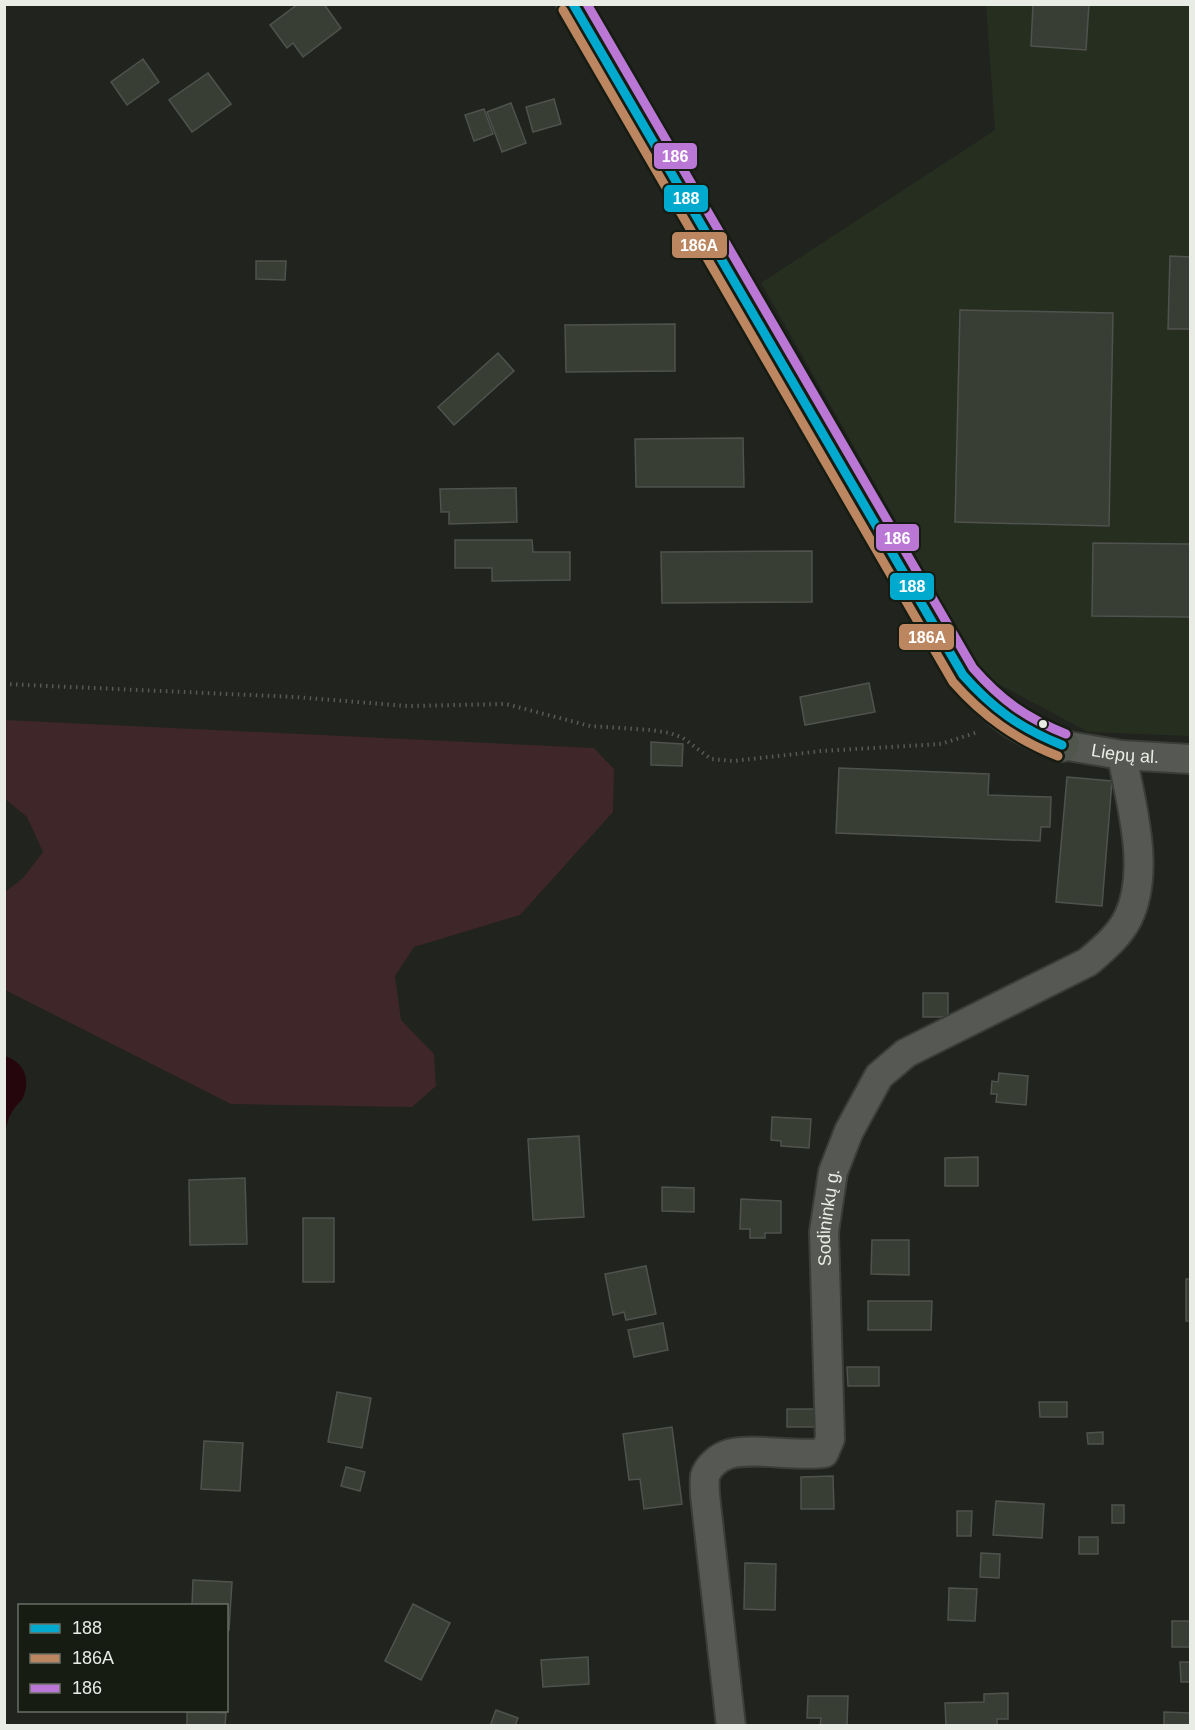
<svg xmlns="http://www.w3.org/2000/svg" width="1195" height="1730" font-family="Helvetica,sans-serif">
<rect width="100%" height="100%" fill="#20231e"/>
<polygon fill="#262e20" points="986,5 1190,5 1190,736 1088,732 985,677 761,283 995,130"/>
<polygon fill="#3f2628" points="5,720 594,748 614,769 613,812 520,915 414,947 395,976 401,1020 434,1054 436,1086 412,1107 231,1104 5,990 5,892 23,878 43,852 27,817 5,799"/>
<path fill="#25060c" d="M5,1056C24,1062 31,1079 23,1098C21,1102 16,1105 14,1109C9,1116 7,1123 5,1132Z"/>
<g fill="#393e35" stroke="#4f524d" stroke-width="1.5">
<polygon points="298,4 324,4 341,28 303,57 293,43 287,48 270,25"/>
<polygon points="1033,4 1089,4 1086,50 1031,46"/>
<polygon points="143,59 159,82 127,105 111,82"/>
<polygon points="208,73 231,104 192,132 169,100"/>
<polygon points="554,99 561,124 533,132 526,107"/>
<polygon points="511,103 526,143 502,152 487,112"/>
<polygon points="484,109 493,134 474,141 465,115"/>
<polygon points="1170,256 1190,257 1190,329 1168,329"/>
<polygon points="256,261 286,261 285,280 256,279"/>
<polygon points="960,310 1113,313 1109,526 955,522"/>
<polygon points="675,324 675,371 566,372 565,325"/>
<polygon points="498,353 514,371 454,425 438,407"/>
<polygon points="743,438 744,487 636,487 635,439"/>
<polygon points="516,488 517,522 449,524 449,512 441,512 440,489"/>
<polygon points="455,540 532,540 533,552 570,552 570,580 492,581 492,568 455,568"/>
<polygon points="1093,543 1190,544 1190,617 1092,616"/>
<polygon points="812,551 812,602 662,603 661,552"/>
<polygon points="869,683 875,712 805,725 800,697"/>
<polygon points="651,742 683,744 682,766 651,765"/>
<polygon points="839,768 989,774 988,795 1051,797 1050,827 1041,827 1040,841 836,833"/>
<polygon points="1067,777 1112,781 1102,906 1056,902"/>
<rect x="923" y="993" width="25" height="24"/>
<polygon points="999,1073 1028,1076 1026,1105 996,1102 997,1094 991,1094 992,1081 998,1082"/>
<polygon points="772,1117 811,1119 809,1148 781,1146 781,1141 771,1140"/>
<polygon points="579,1136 584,1217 533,1220 528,1139"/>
<polygon points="978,1157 978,1186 945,1186 945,1158"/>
<polygon points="245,1178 247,1244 190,1245 189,1180"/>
<polygon points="662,1187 694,1188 694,1212 662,1211"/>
<polygon points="741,1199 781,1201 781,1233 765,1233 765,1238 750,1238 750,1229 740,1229"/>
<rect x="303" y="1218" width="31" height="64"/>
<polygon points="872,1240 909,1240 909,1275 871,1274"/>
<polygon points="646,1266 656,1314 626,1320 624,1312 613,1315 605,1274"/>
<rect x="1186" y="1279" width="4" height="42"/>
<polygon points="868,1301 932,1301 931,1330 868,1330"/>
<polygon points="663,1323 668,1350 634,1357 628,1330"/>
<polygon points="847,1367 879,1367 879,1386 848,1386"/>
<polygon points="337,1392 371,1398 362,1448 328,1442"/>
<polygon points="1039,1402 1067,1402 1067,1417 1040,1417"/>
<rect x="787" y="1409" width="29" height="18"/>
<polygon points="672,1427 682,1504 644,1509 640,1479 629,1480 623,1434"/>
<polygon points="1103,1432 1103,1444 1088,1444 1087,1433"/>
<polygon points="204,1441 243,1443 240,1491 201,1489"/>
<polygon points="346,1467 365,1472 360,1491 341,1486"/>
<polygon points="833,1476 834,1509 801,1509 801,1477"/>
<polygon points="996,1501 1044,1504 1042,1538 993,1535"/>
<rect x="1112" y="1505" width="12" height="18"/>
<polygon points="957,1511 972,1511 971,1536 957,1536"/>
<rect x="1079" y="1537" width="19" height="17"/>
<polygon points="981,1553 1000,1554 999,1578 980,1577"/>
<polygon points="745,1563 776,1564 775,1610 744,1609"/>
<polygon points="193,1580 232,1582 229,1630 226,1630 226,1606 192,1606"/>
<polygon points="949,1588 977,1589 975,1621 948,1620"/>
<polygon points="413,1604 450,1623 421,1680 385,1661"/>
<rect x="1172" y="1621" width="18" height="26"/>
<polygon points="588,1657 589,1684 543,1687 541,1660"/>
<polygon points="1180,1662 1190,1662 1190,1682 1181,1682"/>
<polygon points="1008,1693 1008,1719 997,1719 997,1726 946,1726 945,1703 984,1702 984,1694"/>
<polygon points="808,1696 848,1696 847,1726 820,1726 821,1718 807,1718"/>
<polygon points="496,1710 518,1718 515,1726 490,1726"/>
<polygon points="187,1711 226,1713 225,1726 187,1726"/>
<polygon points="1164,1712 1190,1713 1190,1726 1164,1726"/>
</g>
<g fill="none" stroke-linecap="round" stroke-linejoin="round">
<defs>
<g id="minor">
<path id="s1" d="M1062,745L1122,755L1190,759"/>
<path id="s2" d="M731,1726L705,1495C705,1490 704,1482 705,1476C708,1466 719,1457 729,1454C754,1447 795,1457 824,1453L830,1439L824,1232L833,1172L849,1131L879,1076L906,1053L1088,962C1103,949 1119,936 1128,918C1151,870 1131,805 1122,755"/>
</g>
<path id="secondary" d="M573,4L963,675C995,712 1016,728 1062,745"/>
</defs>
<use href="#minor" stroke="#3a3d38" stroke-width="32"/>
<use href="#secondary" stroke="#3a3d38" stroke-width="36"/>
<polyline stroke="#585a57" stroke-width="4" stroke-dasharray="1.5 4.5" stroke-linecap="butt" points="4,684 295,697 407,706 506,704 590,726 651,730 670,733 683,738 711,759 733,761 822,751 941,744 978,732"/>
<use href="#minor" stroke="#555853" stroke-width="28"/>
<use href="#secondary" stroke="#51564d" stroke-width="33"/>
<defs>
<path id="bus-1" d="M573,4L963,675C993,709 1020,728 1062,745"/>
<path id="bus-2" d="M563,10L953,682C983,716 1015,739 1058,756"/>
<path id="bus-3" d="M587,4L973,668C1001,700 1026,718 1066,734"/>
</defs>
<use href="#bus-1" stroke="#171c12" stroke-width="14"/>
<use href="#bus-2" stroke="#171c12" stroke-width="14"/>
<use href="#bus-3" stroke="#171c12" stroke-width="14"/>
<use href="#bus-1" stroke="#00a9ce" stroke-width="9"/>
<use href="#bus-2" stroke="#bb8660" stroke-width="9"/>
<use href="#bus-3" stroke="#ba77d6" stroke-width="9"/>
</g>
<circle fill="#e8ece5" stroke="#171c12" stroke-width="2" cx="1043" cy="724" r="5"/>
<g text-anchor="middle" stroke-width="4.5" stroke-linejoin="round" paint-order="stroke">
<g font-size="18" fill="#e8ece5" stroke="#171c12">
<text dy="6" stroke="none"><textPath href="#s1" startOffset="64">Liepų al.</textPath></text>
<text dy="6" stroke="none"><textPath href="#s2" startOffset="618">Sodininkų g.</textPath></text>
</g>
</g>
<g stroke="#171c12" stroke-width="2">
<rect x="653" y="142" width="45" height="28" rx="6" fill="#ba77d6"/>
<rect x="663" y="184" width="46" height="29" rx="6" fill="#00a9ce"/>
<rect x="671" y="231" width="57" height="28" rx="6" fill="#bb8660"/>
<rect x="875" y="523" width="45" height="29" rx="6" fill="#ba77d6"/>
<rect x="889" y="572" width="46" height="29" rx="6" fill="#00a9ce"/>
<rect x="898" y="623" width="57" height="28" rx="6" fill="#bb8660"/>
</g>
<g font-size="16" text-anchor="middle" font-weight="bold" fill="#fff">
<text x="675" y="162">186</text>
<text x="686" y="204">188</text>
<text x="699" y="251">186A</text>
<text x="897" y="544">186</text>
<text x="912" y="592">188</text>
<text x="927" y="643">186A</text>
</g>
<rect width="1195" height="1730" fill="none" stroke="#e8ece5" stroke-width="12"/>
<rect x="18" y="1604" width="210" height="108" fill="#171c12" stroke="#6b6f66" stroke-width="1.5"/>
<rect x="30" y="1624" width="30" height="9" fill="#00a9ce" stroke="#6b6f66" stroke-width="1.5"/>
<text x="72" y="1634" font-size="18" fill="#e8ece5">188</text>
<rect x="30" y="1654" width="30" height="9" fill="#bb8660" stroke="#6b6f66" stroke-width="1.5"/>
<text x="72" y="1664" font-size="18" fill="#e8ece5">186A</text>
<rect x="30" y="1684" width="30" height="9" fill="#ba77d6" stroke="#6b6f66" stroke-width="1.5"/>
<text x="72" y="1694" font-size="18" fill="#e8ece5">186</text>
</svg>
